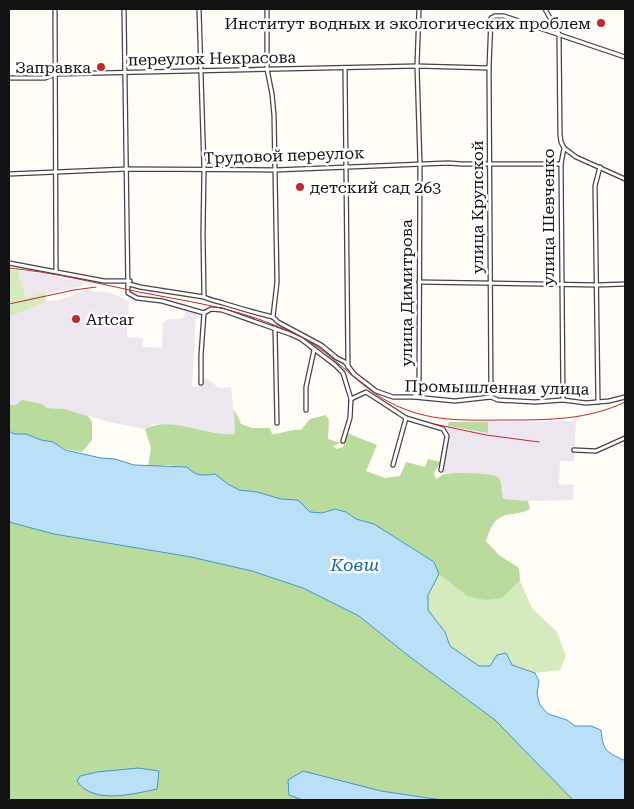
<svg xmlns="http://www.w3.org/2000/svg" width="634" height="809" font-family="'Roboto Serif',serif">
<rect width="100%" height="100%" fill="#fffdf5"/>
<g fill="#eee6ef">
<polygon points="18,270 82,281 82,286 26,298"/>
<polygon points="85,291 108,292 129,301 127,337 143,338 143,347 162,348 163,324 167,319 181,319 184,317 185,311 196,314 192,387 198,387 199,381 206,378 219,388 231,387 236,434 226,435 185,426 154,424 145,429 109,422 64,409 10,405 9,317 46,302 63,299"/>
<polygon points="576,421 574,461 560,461 559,484 574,485 573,500 528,501 504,499 501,495 501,482 498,477 490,475 444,473 443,469 448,436 448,426 488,433 488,422"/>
</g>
<g fill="#d5ebbd">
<polygon points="9,270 18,270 26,298 45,293 46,302 9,317"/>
<polygon points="439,574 467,596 502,598 520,581 532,608 557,632 566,656 560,670 535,673 512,665 497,655 490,666 479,666 450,646 445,632 428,610 428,595"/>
</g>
<g fill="#b9dc9c">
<polygon points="22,400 42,404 47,408 64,409 88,416 92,422 92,440 82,452 65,449 53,442 41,440 26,434 14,434 9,431 9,401 10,405 16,405"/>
<path d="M234,410L238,417L241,424L252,428H270L272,434C283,434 290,429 301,430L310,419L326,415L329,420L328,439L341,443L333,446L336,449L343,447L347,433L377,445L366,471L385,478L400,476L406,462L425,467L428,459L441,462L434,473L436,479C440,477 442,474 446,474C455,472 491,473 498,477C504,482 499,493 504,499L528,501L530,509C518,516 503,511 494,523C490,528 488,535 486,541L499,555L519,568L520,581L502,598L485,600L467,596L439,574L434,562L374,524L356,519L346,512L335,509L322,513L309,512L298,500L281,499L257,492L239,490L228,484L215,474L203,476L192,473L187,467L168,465L148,467L151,448L145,429C172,415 207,437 235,434Z"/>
<polygon points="449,422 488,422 488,433 448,426"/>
<polygon points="9,522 54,534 191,557 252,571 303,588 359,616 410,657 495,720 573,800 441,800 381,791 289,795 303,800 9,800"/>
</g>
<g fill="#b9e0f7" stroke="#3f96cf">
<path d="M9,431L14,434H26L41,440L53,442L65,450L101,458L115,459L134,465L187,467C195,476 203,476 215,474L228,484L239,490L257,492L281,499L298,500L310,512L322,513L335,509L346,512L356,519L374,524L434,562L439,574L428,595V610L445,632L450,646L479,666H490L497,655L506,653L512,665L535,673L539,681L537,694L540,705L548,714L567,720L575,726H591L601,730C603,750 605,751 623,760L625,759V800H573L495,720L410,657L359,616L303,588L252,571L191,557L54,534L9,522Z"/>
<path d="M138,768L159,771L157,789C133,794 93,805 77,781L80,776L97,772Z"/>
<polygon points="303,771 381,791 441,800 303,800 289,795 288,780"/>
</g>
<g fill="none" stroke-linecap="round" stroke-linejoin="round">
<defs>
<g id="street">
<polyline points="55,9 56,271"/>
<polyline points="124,9 128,293 137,298 162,301 204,313"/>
<polyline points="199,9 204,170 203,234 204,297"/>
<polyline points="267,9 267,69 272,94 274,115 275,170 277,282 273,317"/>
<polyline points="545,9 559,34 560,134 561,142 564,148 561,164 563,400"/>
<polyline points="345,68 348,367"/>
<polyline points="9,78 45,78 56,74 417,66 489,68"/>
<polyline points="564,148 576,157 625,179"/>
<polyline points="9,174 127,169 275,170 448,163 462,164 561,164"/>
<polyline points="9,263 104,281 130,281"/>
<polyline points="419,282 597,285 625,284"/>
<path d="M129,284L140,287L204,297C210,300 216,301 223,303C239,308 256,313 273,317"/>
<polyline points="204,313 211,309 222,310 290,334 301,339 335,365 343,373 351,399 366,392 406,418 443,429 447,436 441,470"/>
<polyline points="273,317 278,322 321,345 337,358 345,362 354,374 376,391 393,397 414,397 455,401 491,397 498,400 535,402 563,400 586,403 609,401 625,397"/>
<polyline points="275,328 277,423"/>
<polyline points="201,383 201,355 204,313"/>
<polyline points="414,397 419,387 420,164 417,66 419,9"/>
<polyline points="491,397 489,68 491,18 495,16 504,16 625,57"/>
<polyline points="598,402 595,186 600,167"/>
<polyline points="306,410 306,387 314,350"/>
<polyline points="343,441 350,418 351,399"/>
<polyline points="574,450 596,451 625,438"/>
<polyline points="393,465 406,418"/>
</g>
</defs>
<use href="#street" stroke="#444" stroke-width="5.5"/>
<use href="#street" stroke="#fff" stroke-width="3"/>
<g stroke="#c4262e" stroke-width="1">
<path d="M9,268C52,272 96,283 139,292C185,301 231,307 274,325C293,332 311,341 327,354C347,370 366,390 389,402C429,423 464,420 507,420C548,420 588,420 625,402"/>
<polyline points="9,304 74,290 96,287"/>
<polyline points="434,424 486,435 539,442"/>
</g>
</g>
<g fill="#c4262e" stroke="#fff" stroke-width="2">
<circle cx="601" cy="23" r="5"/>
<circle cx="101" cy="67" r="5"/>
<circle cx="300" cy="187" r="5"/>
<circle cx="76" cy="319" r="5"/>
</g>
<g text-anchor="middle" stroke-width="5" stroke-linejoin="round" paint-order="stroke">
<g font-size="16" fill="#111" stroke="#fff" text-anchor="end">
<text x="591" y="29">Институт водных и экологических проблем</text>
<text x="91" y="73">Заправка</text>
<text x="310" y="193" text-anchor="start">детский сад 263</text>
<text x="86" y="325" text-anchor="start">Artcar</text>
</g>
<g font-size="16" fill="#111" stroke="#fff">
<text transform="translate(212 58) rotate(-1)" y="6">переулок Некрасова</text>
<text transform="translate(284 155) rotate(-2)" y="6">Трудовой переулок</text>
<text transform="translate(477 207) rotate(-90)" y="6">улица Крупской</text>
<text transform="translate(548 217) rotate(-90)" y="6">улица Шевченко</text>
<text transform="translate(406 293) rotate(-90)" y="6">улица Димитрова</text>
<text transform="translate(497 387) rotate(1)" y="6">Промышленная улица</text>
</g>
<g font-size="18" font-style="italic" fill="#1768a6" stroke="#fff">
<text x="355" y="571">Ковш</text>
</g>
</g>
<rect width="634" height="809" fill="none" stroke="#111111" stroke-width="20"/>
</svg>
